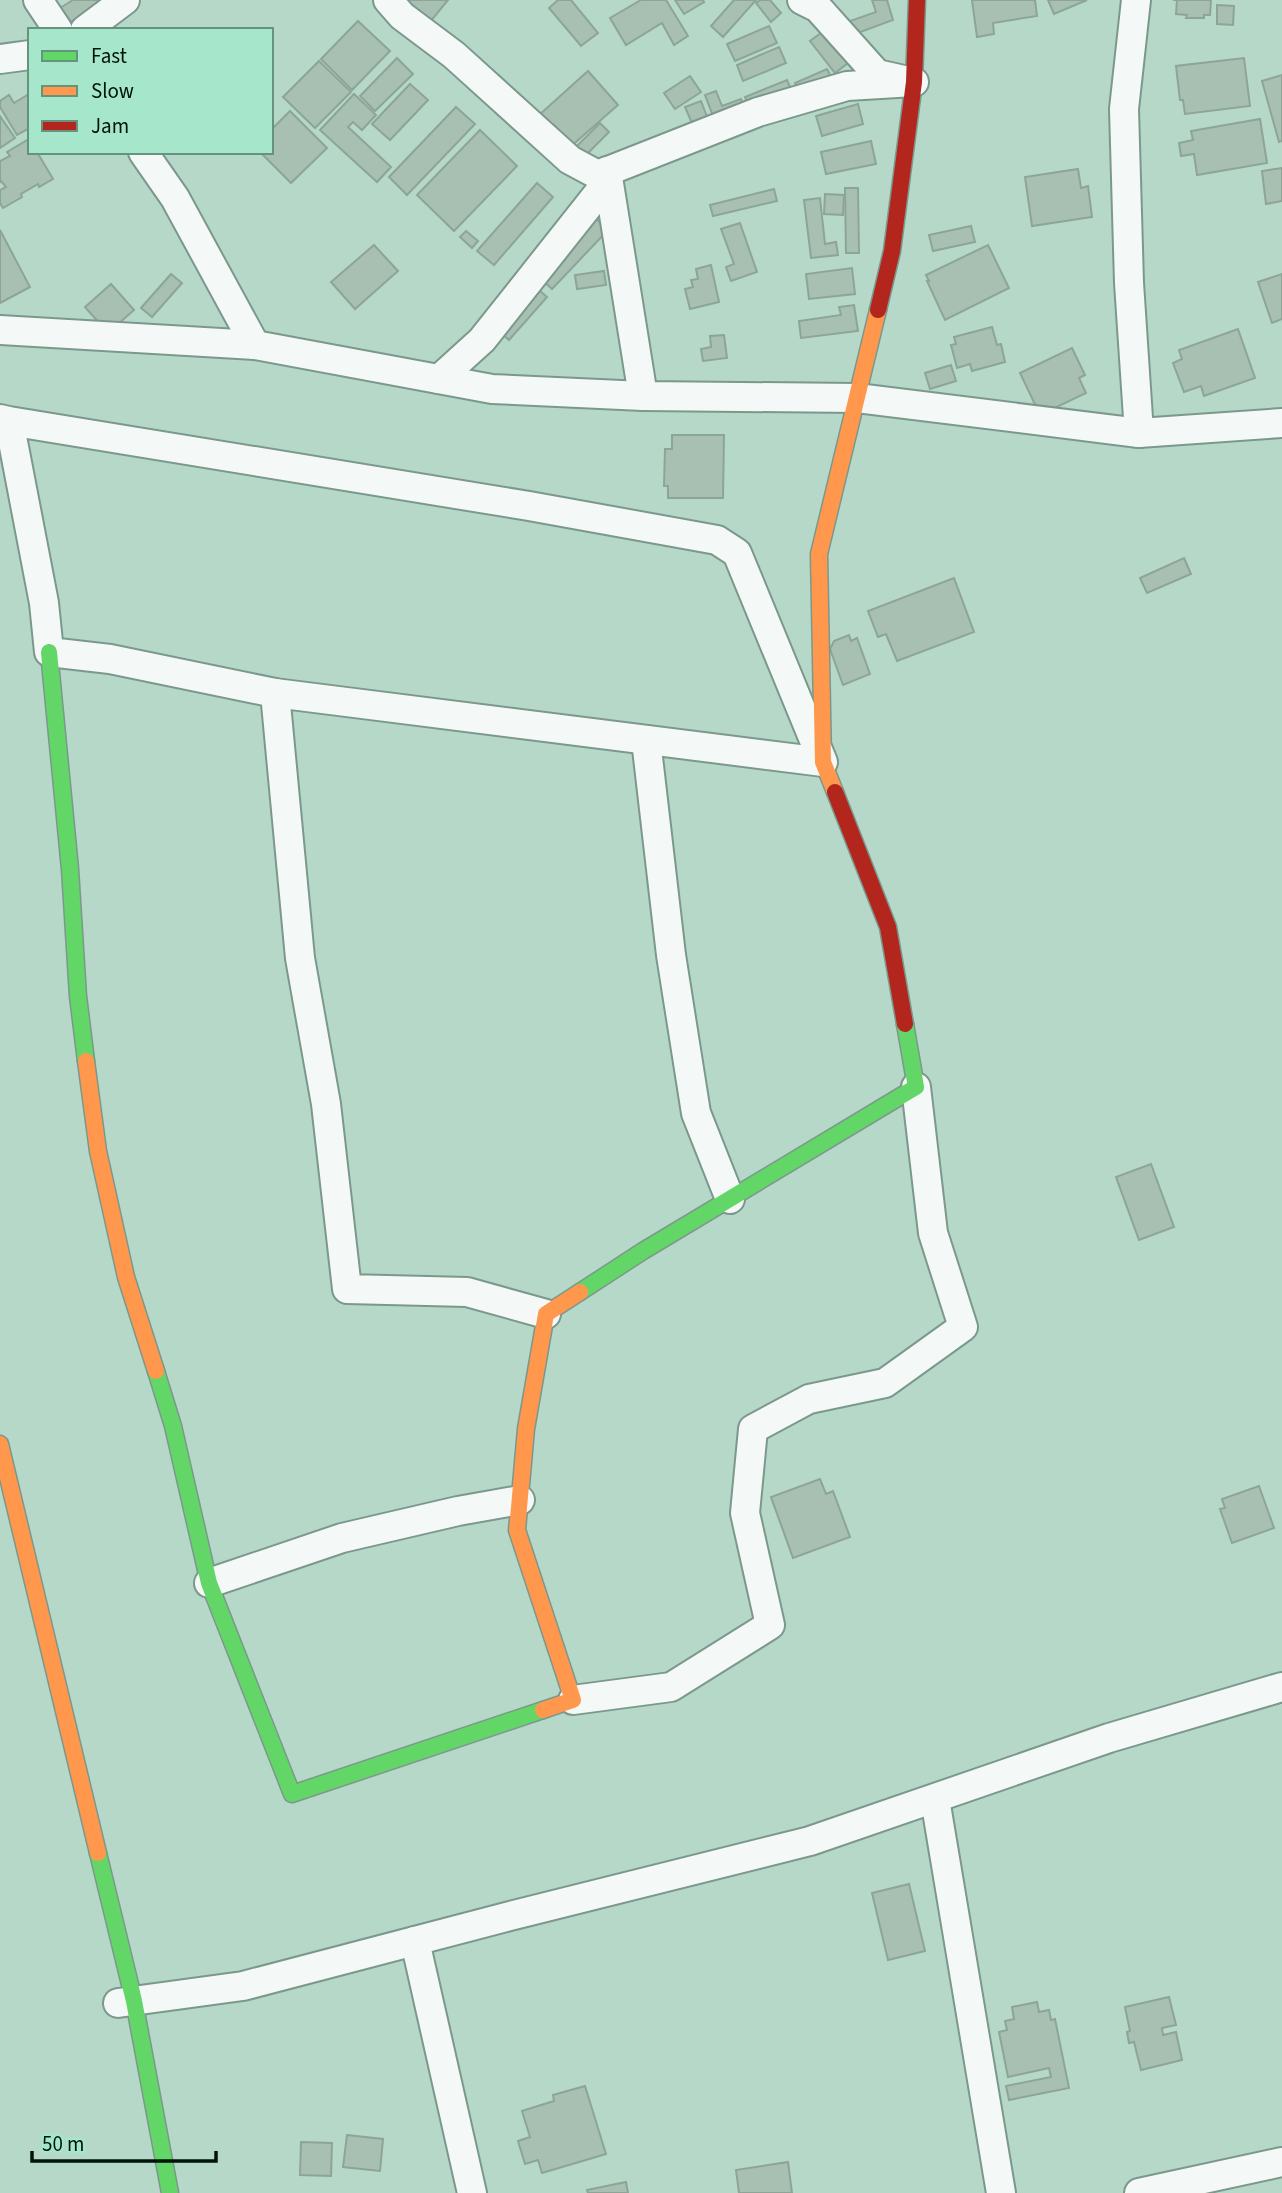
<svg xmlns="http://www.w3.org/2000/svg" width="1282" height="2193" font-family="'Source Sans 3',sans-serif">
<rect width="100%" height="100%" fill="#b5d8c9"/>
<g fill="#a8c0b2" stroke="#8da596" stroke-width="2">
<polygon points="73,0 107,0 69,23 60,8"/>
<polygon points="403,0 448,0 430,22"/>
<polygon points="558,0 571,0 598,33 581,46 549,8"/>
<polygon points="641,0 666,0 688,36 674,45 662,23 626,45 610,18"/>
<polygon points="675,0 703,0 704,2 684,14"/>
<polygon points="734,0 756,0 723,37 711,26"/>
<polygon points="760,0 770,0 781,13 771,22 756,3"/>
<polygon points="872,0 887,0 893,20 855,34 850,21 876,12"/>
<polygon points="972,0 1035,0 1037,16 993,23 994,34 977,37"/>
<polygon points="1048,0 1087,0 1054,14"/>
<polygon points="1173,0 1211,0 1210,15 1204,15 1204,18 1186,18 1187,15 1176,14 1177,0"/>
<polygon points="1217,5 1234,6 1233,25 1217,24"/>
<polygon points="358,21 390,51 352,90 321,59"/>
<polygon points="769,26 777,43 735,61 727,44"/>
<polygon points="824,31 848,63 835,73 810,41"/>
<polygon points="779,47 786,63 743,81 737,65"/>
<polygon points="397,58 413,74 375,111 360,96"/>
<polygon points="1244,58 1250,106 1185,114 1183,100 1180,100 1176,66"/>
<polygon points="319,61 351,92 315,128 283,97"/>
<polygon points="827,69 834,83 801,98 795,83"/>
<polygon points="588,71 618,105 569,148 557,135 560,132 554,125 550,128 539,115"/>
<polygon points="1282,75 1282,141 1279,142 1262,81"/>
<polygon points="690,76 701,92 675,109 664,93"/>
<polygon points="787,80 793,94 751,112 745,97"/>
<polygon points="410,84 428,100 390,140 372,124"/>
<polygon points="716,91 722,106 741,99 748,118 718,129 705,95"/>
<polygon points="29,94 30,128 17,135 0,107 0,101 9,95 14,103"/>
<polygon points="354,94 376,115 362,130 353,122 348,127 391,167 377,182 320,130"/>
<polygon points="701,101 709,122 694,128 685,107"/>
<polygon points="858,104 863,124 822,136 816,116"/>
<polygon points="456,107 475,124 407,195 389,177"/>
<polygon points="290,111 327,148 291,183 260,152 271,152 271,130"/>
<polygon points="0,116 15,138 0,148"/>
<polygon points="1260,119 1267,163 1197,175 1194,154 1181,156 1179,143 1193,140 1191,131"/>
<polygon points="600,123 609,132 585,156 576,147"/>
<polygon points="480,130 517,166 454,231 417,195"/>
<polygon points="29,139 30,152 37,152 53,179 39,187 38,184 21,194 22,197 3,208 0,203 0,190 6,187 1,181 0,182 0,161 10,156 7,152"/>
<polygon points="871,141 876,164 826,174 821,152"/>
<polygon points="1282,168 1282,201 1266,204 1262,171"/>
<polygon points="1078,169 1081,188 1088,186 1092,217 1032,226 1025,177"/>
<polygon points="537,183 553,197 494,265 477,251"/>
<polygon points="845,188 858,188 859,253 846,253"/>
<polygon points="774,189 777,201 713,216 710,205"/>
<polygon points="825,194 844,195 843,215 824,214"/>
<polygon points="820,198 825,244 836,242 838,255 811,258 804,200"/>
<polygon points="591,214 608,230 552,289 535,273"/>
<polygon points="740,223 757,272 731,281 726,267 734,264 721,229"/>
<polygon points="971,226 975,242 933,251 929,235"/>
<polygon points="0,230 30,287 0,303"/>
<polygon points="466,231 478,241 472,248 460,237"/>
<polygon points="374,245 398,271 355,309 331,282"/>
<polygon points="988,245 1009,288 945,320 927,281 929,281 926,275"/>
<polygon points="711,265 719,302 690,309 685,289 693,287 691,280 698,279 696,269"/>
<polygon points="852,268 855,294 809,299 806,274"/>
<polygon points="604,271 606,285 577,289 575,275"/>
<polygon points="171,274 182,283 152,317 141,308"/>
<polygon points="1282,274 1282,319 1272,323 1258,282"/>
<polygon points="530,282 547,297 509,340 493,326"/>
<polygon points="111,284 134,310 108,333 85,307"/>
<polygon points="854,305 858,331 801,338 799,321 841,315 839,307"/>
<polygon points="992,327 997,345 1001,344 1005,362 972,371 970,364 957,368 951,345 956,344 954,337"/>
<polygon points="1238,329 1255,378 1204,396 1201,386 1184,392 1173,363 1182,359 1179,350"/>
<polygon points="724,335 727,358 703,361 701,349 711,347 710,336"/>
<polygon points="1072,348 1085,375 1079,378 1086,393 1040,415 1020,373"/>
<polygon points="951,365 956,381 930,389 925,373"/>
<polygon points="672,435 724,435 723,498 668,498 668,486 664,486 665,449 672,449"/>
<polygon points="1184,558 1191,574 1147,593 1140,578"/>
<polygon points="954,578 974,632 897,661 886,634 878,637 868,611"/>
<polygon points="849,635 851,641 857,638 870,674 843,685 830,649 834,641"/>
<polygon points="1151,1164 1174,1227 1139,1240 1116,1177"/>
<polygon points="820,1479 826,1494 833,1491 850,1537 793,1558 771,1497"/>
<polygon points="1259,1486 1274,1528 1232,1543 1220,1509 1225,1508 1222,1499"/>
<polygon points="909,1884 925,1951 888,1960 872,1893"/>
<polygon points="1169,1997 1176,2025 1162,2028 1163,2035 1176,2032 1182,2060 1141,2070 1134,2042 1129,2043 1127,2032 1130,2031 1125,2007"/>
<polygon points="1037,2002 1039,2012 1049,2010 1051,2020 1055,2019 1069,2088 1009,2100 1006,2086 1051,2077 1049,2068 1008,2077 999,2032 1007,2030 1005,2021 1014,2019 1012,2007"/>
<polygon points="585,2086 606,2154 542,2173 538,2160 525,2164 518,2141 530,2137 522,2111 554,2101 553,2095"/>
<polygon points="347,2135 383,2139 380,2171 343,2167"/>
<polygon points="301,2142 332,2143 331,2176 300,2175"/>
<polygon points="788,2162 792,2193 739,2193 736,2170"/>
<polygon points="626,2182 628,2193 588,2193 587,2190"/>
</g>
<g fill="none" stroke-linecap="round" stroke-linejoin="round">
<defs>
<g id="street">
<polyline points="38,0 58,30"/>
<polyline points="388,0 402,16 454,55 570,160 598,175 758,112 847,86 914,82"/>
<polyline points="802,0 818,8 877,74 904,80"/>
<polyline points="1136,0 1124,109 1129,283 1139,433"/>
<polyline points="85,30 125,0"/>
<polyline points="0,59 30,55"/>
<polyline points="143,152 175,198 255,345"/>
<polyline points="607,171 643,396"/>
<polyline points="0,330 255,345 492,389 643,396 857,398 1139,433 1282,423"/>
<polyline points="439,379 482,340 608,181"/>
<polyline points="0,419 9,421 44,603 49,652 110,659 275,693 823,762 737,553 717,540 529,506 9,421"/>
<polyline points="275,693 300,958 326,1104 347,1289 467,1292 546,1314"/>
<polyline points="646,740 671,955 696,1113 730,1199"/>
<polyline points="209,1583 342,1538 458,1511 520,1500"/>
<polyline points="573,1700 671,1687 770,1625 745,1513 753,1429 809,1399 885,1383 963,1327 933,1233 916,1087"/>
<polyline points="935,1799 1001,2193"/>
<polyline points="415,1941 472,2193"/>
<polyline points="118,2003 243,1986 510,1916 810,1841 1109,1738 1282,1687"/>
<polyline points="1139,2193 1282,2162"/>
</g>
<g id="fast">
<polyline points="49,652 70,869 78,996 86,1061"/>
<polyline points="580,1292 643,1251 916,1087 905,1024"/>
<polyline points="156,1371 173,1426 209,1583 292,1794 543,1710"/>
<polyline points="98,1853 134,2001 170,2193"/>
</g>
<g id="slow">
<polyline points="835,792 823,762 819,554 878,310"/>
<polyline points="86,1061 98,1151 126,1277 156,1371"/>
<polyline points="0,1444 98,1853"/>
<polyline points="543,1710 573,1700 517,1530 526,1429 546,1314 580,1292"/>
</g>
<g id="jam">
<polyline points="878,310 892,251 914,82 917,0"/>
<polyline points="835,792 888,927 905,1024"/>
</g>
</defs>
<use href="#street" stroke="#7c988c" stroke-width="32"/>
<use href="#fast" stroke="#7c988c" stroke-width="19"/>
<use href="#slow" stroke="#7c988c" stroke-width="19"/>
<use href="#jam" stroke="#7c988c" stroke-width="19"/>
<use href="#street" stroke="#f4f9f7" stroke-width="28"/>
<use href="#fast" stroke="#63d668" stroke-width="16"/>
<use href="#slow" stroke="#ff974d" stroke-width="16"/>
<use href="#jam" stroke="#b3261e" stroke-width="16"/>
</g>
<rect x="28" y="28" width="245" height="126" fill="#a6e7cb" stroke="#64937e" stroke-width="2"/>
<rect x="42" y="51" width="35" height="10" fill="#63d668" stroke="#64937e" stroke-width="2"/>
<text x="91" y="63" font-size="21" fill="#00140b">Fast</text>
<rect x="42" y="86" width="35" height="10" fill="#ff974d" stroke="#64937e" stroke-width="2"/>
<text x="91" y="98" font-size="21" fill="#00140b">Slow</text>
<rect x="42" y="121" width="35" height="10" fill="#b3261e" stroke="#64937e" stroke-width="2"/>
<text x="91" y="133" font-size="21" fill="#00140b">Jam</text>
<path d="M32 2151v10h184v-10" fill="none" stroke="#00140b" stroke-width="3.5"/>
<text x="42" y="2151" font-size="21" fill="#00140b" stroke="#a6e7cb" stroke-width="5" paint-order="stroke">50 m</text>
</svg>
